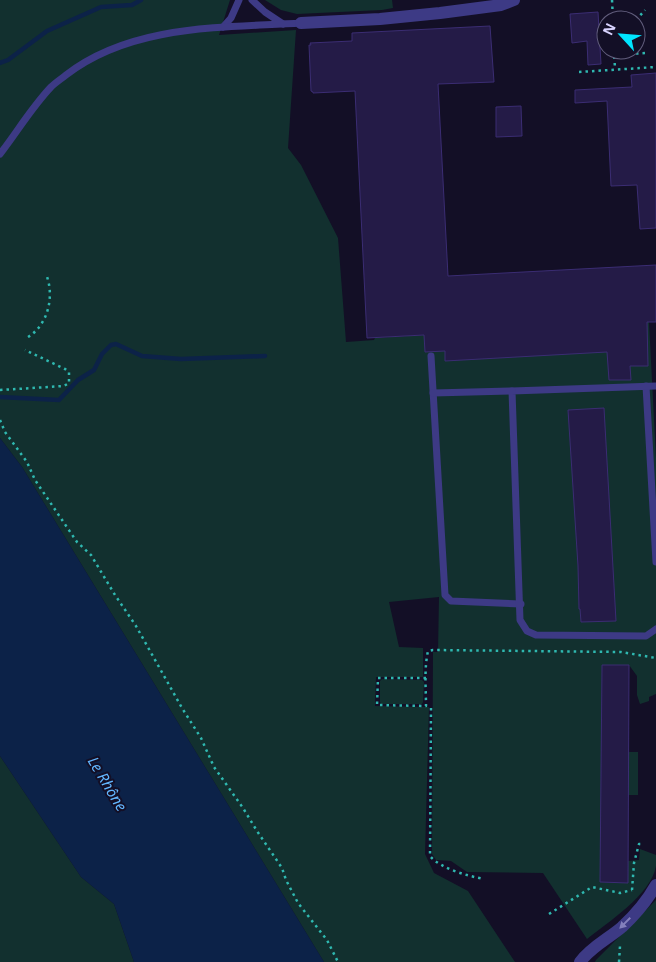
<svg xmlns="http://www.w3.org/2000/svg" width="656" height="962" font-family="'Noto Sans',sans-serif">
<rect width="100%" height="100%" fill="#130f26"/>
<g fill="#12302f">
<path d="M0,0H230L219,35L296,30L288,148L301,165L338,238L346,342L374,340L375,338L649,322L656,458V694L649,697V701L640,704L637,695V676L629,665H602L600,882L628,883V861L639,860L640,849L656,855C656,858 656,863 656,866C651,895 608,922 587,939L543,873L467,872L451,861L436,860L432,854L433,652H438L439,597L389,602L399,647L423,648V677H376L375,706L429,707L425,854L434,873L468,891L515,962H324L22,467L0,438Z"/>
<polygon points="265,0 392,0 393,8 382,10 297,14 281,10"/>
<polygon points="382,679 422,680 424,682 423,702 422,704 381,704 380,702 380,681"/>
<rect x="628" y="752" width="10" height="43"/>
<polygon points="0,756 81,877 114,904 134,962 0,962"/>
<polygon points="656,900 656,962 595,962 596,960"/>
</g>
<polygon fill="#0c2248" points="0,438 22,467 324,962 134,962 114,904 81,877 0,756"/>
<g fill="none" stroke-linecap="round" stroke-linejoin="round">
<g stroke="#0c2248" stroke-width="4.5">
<polyline points="0,63 8,60 47,31 101,7 132,5 141,0"/>
<polyline points="0,397 59,400 78,380 94,370 102,354 111,345 116,344 142,356 181,359 265,356"/>
</g>
</g>
<g fill="#241b47" stroke="#3b2d73">
<polygon points="598,12 601,64 588,65 587,41 572,43 570,14"/>
<polygon points="490,26 494,82 438,84 448,276 656,265 656,322 647,322 648,366 630,366 631,380 609,380 607,352 445,361 445,351 425,352 424,335 367,338 355,91 313,93 313,92 311,91 309,45 311,45 310,43 352,41 352,33"/>
<polygon points="656,73 656,228 640,229 637,185 611,186 607,101 575,103 575,90 632,87 631,75"/>
<polygon points="521,106 522,136 496,137 496,107"/>
<polygon points="604,408 616,621 581,622 580,609 579,609 578,566 568,410"/>
<polygon points="602,665 629,665 628,883 600,882"/>
</g>
<g fill="none" stroke-linecap="round" stroke-linejoin="round">
<g stroke="#2fb8b0" stroke-width="2.5" stroke-dasharray="2.5 4" stroke-linecap="butt">
<polyline points="612,0 613,20"/>
<polyline points="636,20 645,10"/>
<polyline points="614,50 615,69"/>
<polyline points="627,50 627,54 647,53"/>
<polyline points="579,72 656,67"/>
<path d="M28,337C48,325 55,296 46,274"/>
<polyline points="0,390 64,386 69,383 69,372 65,369 25,350"/>
<polyline points="0,420 5,432 27,462 35,480 77,542 91,555 115,595 136,626 182,708 201,738 214,767 243,808 257,831 282,868 286,880 298,903 327,940 338,962"/>
<path d="M426,678H378L377,705L426,706C426,688 424,669 428,651L433,650L621,652L656,658"/>
<path d="M431,708L430,856C441,869 468,876 484,879"/>
<polyline points="632,890 634,863 639,844 644,844"/>
<polyline points="549,914 592,887 620,893 632,890"/>
<polyline points="619,962 620,946"/>
</g>
<g stroke="#3d3a85" stroke-width="7">
<polyline points="252,0 265,12 283,24"/>
<polyline points="223,27 231,18 239,0"/>
<path d="M0,154C17,132 32,107 51,87C55,83 61,79 66,75C132,24 222,28 301,23"/>
<polyline points="431,356 445,595 451,601 521,604"/>
<polyline points="646,386 656,562"/>
<polyline points="656,386 512,391 520,620 527,631 536,635 646,636 656,629"/>
<polyline points="433,393 512,391"/>
</g>
<g stroke="#3d3a85" stroke-width="12">
<polyline points="301,23 380,19 440,13 501,5 514,0"/>
<path d="M580,962C591,947 608,939 622,927C635,915 647,901 656,885"/>
</g>
</g>
<defs><path id="oneway-solid" d="M-6-.8H1V-3.2L6.5 0L1 3.2V.8H-6Z" transform="scale(1.25)"/></defs>
<use fill="#837fbc" href="#oneway-solid" transform="translate(625 923) rotate(135)"/>
<g text-anchor="middle" stroke-width="4" stroke-linejoin="round" paint-order="stroke">
<g font-size="15" font-style="italic" fill="#62b6ff" stroke="#130f26">
<text transform="translate(107 784) rotate(59)" y="5">Le Rhône</text>
</g>
</g>
<g transform="translate(621 35) rotate(296)"><circle r="24" fill="#130f26" stroke="#625e7d"/>
<path d="M0-4L9 19L0 12L-9 19Z" fill="#00e5ff"/>
<text y="-8" font-size="14" font-weight="bold" text-anchor="middle" fill="#d9d4ff">N</text>
</g>
</svg>
